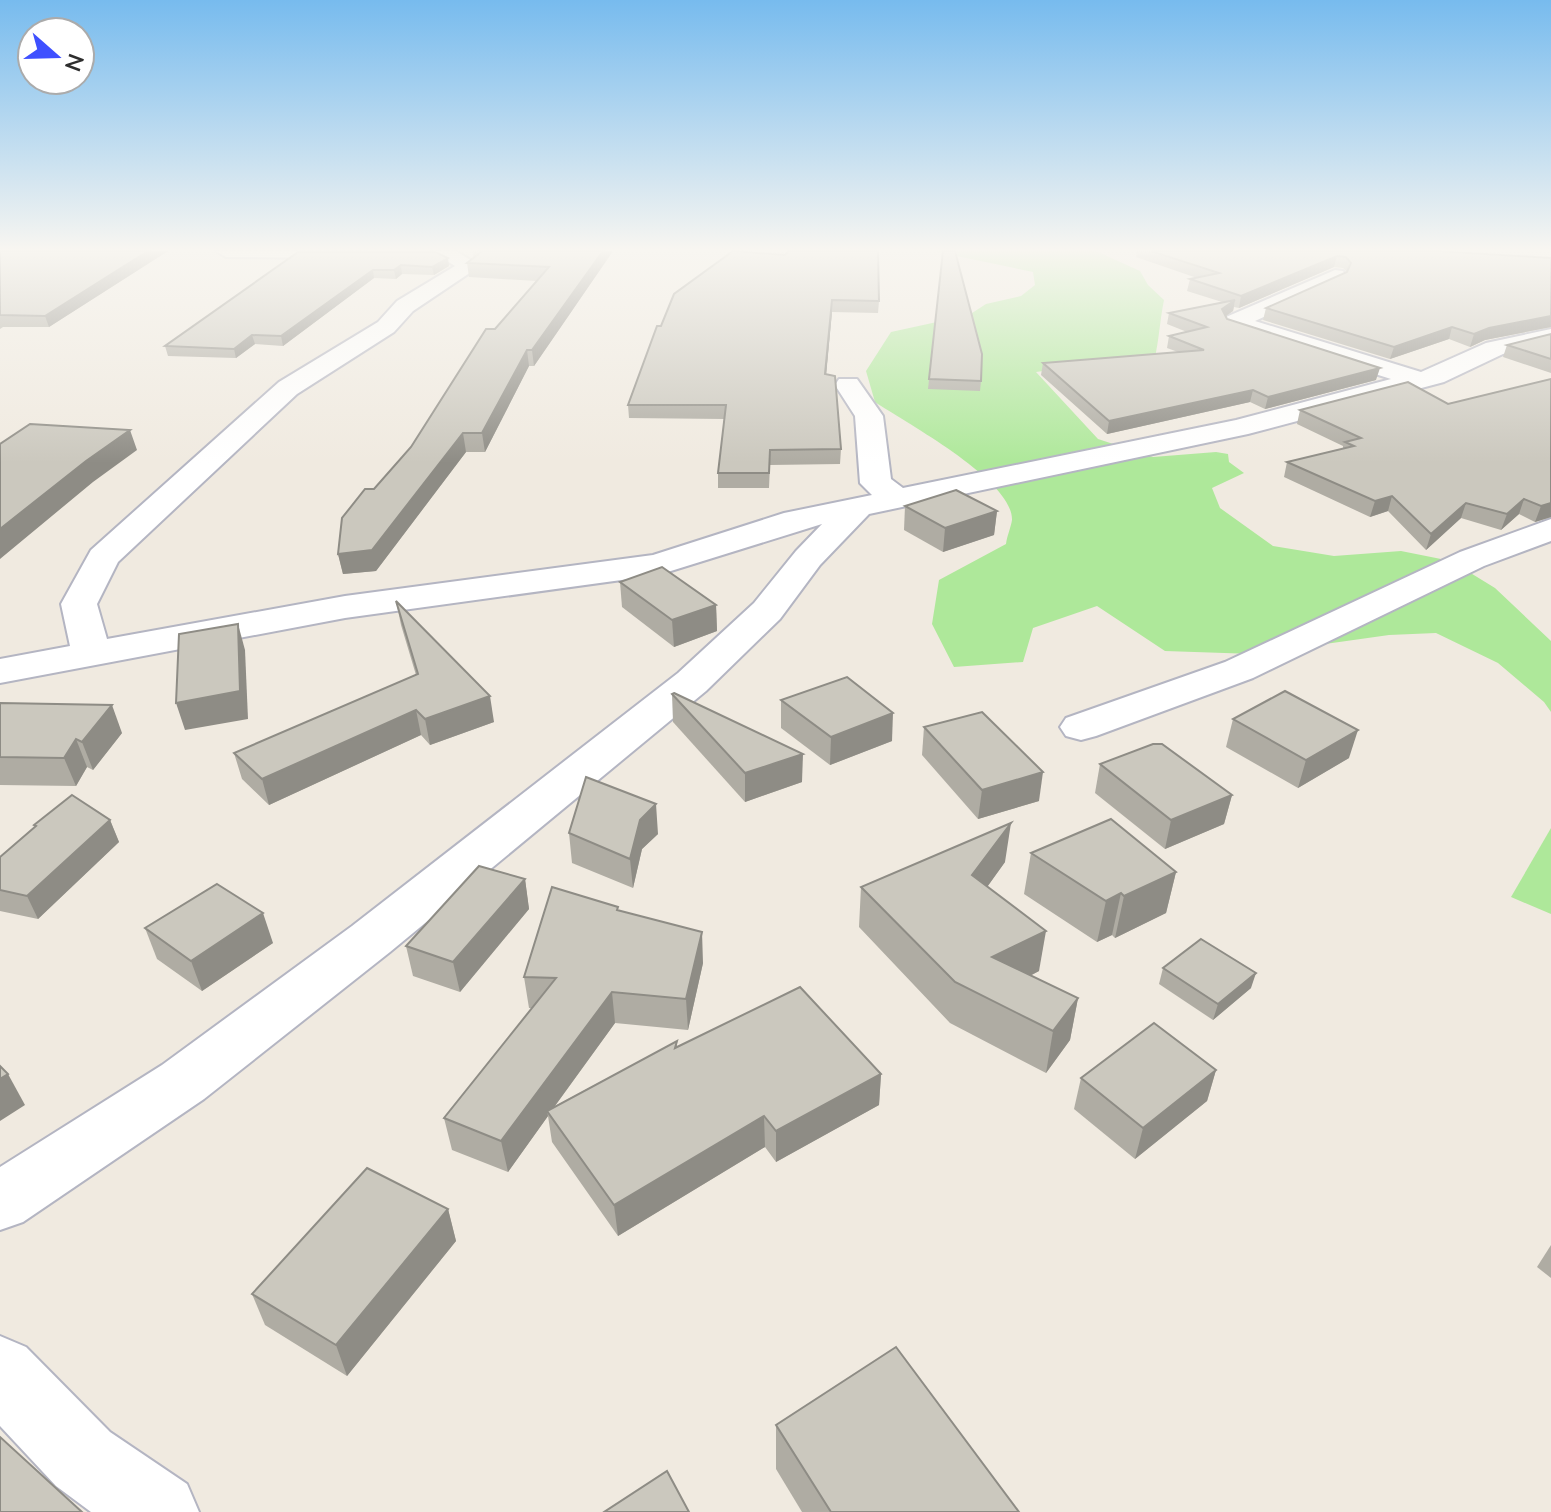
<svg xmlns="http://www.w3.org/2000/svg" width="1551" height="1512" font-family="'Nunito Sans',sans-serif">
<rect width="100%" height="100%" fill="#f0eae0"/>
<g fill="#aee89a">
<path d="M933,251H1096L1140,271L1148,285L1164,300C1159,324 1159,348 1151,372L1064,368L1036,372L1098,439L1153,457L1216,452L1228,454L1229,462L1244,473L1212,488L1220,508L1273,546L1334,556L1401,551L1451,561L1495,588L1551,641V712L1544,702L1498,663L1436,633L1389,635L1254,654L1165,651L1097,606L1033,628L1023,662L954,667L932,624L939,580L1006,544C1007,536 1011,527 1012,520C1013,480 906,423 875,402L866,371L891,332L969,315L986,304L1021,296L1035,285L1033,272Z"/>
<polygon points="1551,828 1551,914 1511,897"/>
</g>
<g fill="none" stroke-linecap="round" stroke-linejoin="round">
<defs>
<g id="street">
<polygon points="216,251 365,251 366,252 356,258 226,257"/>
<polygon points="431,251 456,251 480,266 413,311 394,332 297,394 118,562 97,604 107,639 345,596 653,555 784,513 872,495 860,483 855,416 835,385 839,379 857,379 883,416 891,479 903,488 1236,420 1391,379 1226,327 1222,322 1226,317 1335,270 1343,271 1346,276 1343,281 1255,321 1421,372 1486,343 1551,329 1551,343 1503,354 1444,382 1248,434 869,514 820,565 780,619 706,691 390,952 204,1099 23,1222 0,1230 0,1167 162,1065 352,926 678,673 754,603 796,551 822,524 658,575 345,618 0,683 0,659 70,646 61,604 91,550 279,382 378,322 397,301 455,266"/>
<polygon points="1551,519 1551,541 1484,566 1253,678 1096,736 1081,740 1066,736 1060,727 1066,718 1225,662 1460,552"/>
<polygon points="0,1336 26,1347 110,1432 187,1484 199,1512 91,1512 56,1486 0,1426"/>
</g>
</defs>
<use href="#street" stroke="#b4b5c2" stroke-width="4"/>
<use href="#street" fill="#fff" fill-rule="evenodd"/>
</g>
<g fill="#afaca3">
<polygon points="0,251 168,251 49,327 3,327 0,329"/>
<polygon points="472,251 613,251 534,366 529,366 485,452 466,452 376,571 343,574 338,554 374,489 411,447 495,329 537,281 469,277 467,263 474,258"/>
<polygon points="943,251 981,381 980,391 928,389"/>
<polygon points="1137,251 1434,251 1551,258 1551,327 1485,340 1470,347 1449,339 1390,359 1263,320 1266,308 1347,272 1343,268 1334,267 1239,308 1234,307 1233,311 1226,316 1227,319 1376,380 1265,409 1250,402 1107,434 1041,375 1043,363 1178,352 1167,348 1169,336 1187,332 1167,324 1169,313 1222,302 1187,291 1190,279 1197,278 1136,257"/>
<polygon points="298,252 449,266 434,275 402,274 396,279 374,278 283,346 255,344 236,358 168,356 165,346"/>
<polygon points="674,294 879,301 878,313 832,312 826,374 841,449 840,464 770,465 769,488 718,488 718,473 724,419 629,418 628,405"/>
<polygon points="1551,334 1551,373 1503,357 1507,345"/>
<polygon points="1448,404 1551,517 1535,522 1519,514 1501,530 1461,518 1426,550 1388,511 1370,517 1284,477 1287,462 1343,449 1343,446 1297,424 1300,410"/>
<polygon points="905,506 997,511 994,535 943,552 904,530"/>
<polygon points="620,582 716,605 717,631 674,647 622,607"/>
<polygon points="396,601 494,722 430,745 421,735 269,805 242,779 234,753 416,675 401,625"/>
<polygon points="672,694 802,782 745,802 673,722"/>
<polygon points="781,700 892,741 830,765 781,728"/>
<polygon points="0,703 122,733 93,770 87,767 76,786 0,785"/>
<polygon points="1233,719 1349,758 1298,788 1226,747"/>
<polygon points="924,727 1039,801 978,819 922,755"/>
<polygon points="1100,764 1232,795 1224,824 1165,849 1095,793"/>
<polygon points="110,820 119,842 38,919 0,911 0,857 35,827 34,825"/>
<polygon points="569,833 658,834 642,849 633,888 572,863"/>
<polygon points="1031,853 1176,872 1166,913 1115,938 1112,935 1097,942 1024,894"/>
<polygon points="1005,862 987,887 1039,971 1030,976 1078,998 1070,1040 1046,1073 950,1023 859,927 861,887"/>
<polygon points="525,879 529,909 460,992 413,976 406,946"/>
<polygon points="618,910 703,963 688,1030 615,1023 555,1106 677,1041 677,1047 881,1074 879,1105 776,1162 765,1147 618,1236 552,1142 548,1116 508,1172 452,1150 444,1118 533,1008 529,1008 524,977"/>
<polygon points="145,928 273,943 202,991 157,959"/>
<polygon points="1163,968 1251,988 1213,1020 1159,984"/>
<polygon points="1216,1070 1207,1101 1135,1159 1074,1109 1081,1078"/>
<polygon points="448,1209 456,1241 347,1376 265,1325 252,1294"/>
<polygon points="1551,1245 1551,1278 1537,1267"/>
<polygon points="776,1425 1019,1512 802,1512 776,1469"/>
</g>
<g fill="#8e8c85">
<polygon points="148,251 168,251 49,327 45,316"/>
<polygon points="603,251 613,251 534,366 532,350"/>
<polygon points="1337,256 1334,267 1239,308 1241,296"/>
<polygon points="448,258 449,266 434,275 432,267"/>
<polygon points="401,265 402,274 396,279 394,270"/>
<polygon points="373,270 374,278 283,346 281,336"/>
<polygon points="832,300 832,312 825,387 825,374"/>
<polygon points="1235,300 1233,311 1220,320 1222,309"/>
<polygon points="1551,316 1551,327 1485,340 1470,347 1474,334 1489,328"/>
<polygon points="1452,327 1449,339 1390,359 1394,347"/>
<polygon points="252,335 255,344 236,358 234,349"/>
<polygon points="527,350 529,366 485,452 482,433"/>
<polygon points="1380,368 1376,380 1265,409 1268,397"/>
<polygon points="1253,390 1250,402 1107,434 1109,421"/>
<polygon points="130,430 137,450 93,482 0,559 0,529 86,461"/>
<polygon points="463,433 466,452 376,571 343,574 338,554"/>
<polygon points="1392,496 1388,511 1370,517 1375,501"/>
<polygon points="1524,499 1519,514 1501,530 1507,514"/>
<polygon points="1466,503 1461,518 1426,550 1431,534"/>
<polygon points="1551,503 1551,517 1535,522 1541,506"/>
<polygon points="997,511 994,535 943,552 945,528"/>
<polygon points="716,605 717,631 674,647 672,620"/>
<polygon points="238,624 245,650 248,719 185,730 176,703"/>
<polygon points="490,696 494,722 430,745 425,719"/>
<polygon points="112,705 122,733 93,770 82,742"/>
<polygon points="416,710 421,735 269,805 262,779"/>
<polygon points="893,713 892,741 830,765 831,737"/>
<polygon points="1358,730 1349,758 1298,788 1306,760"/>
<polygon points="76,739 87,767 76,786 64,758"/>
<polygon points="803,754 802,782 745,802 745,773"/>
<polygon points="1043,772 1039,801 978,819 982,790"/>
<polygon points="1232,795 1224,824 1165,849 1171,820"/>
<polygon points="656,804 658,834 642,849 633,888 630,859 640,820"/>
<polygon points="110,820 119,842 38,919 27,896"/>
<polygon points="1011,823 1005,862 967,915 972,875"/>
<polygon points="1176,872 1166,913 1115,938 1124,896"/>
<polygon points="525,879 529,909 460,992 453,962"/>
<polygon points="1121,893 1112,935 1097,942 1106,901"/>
<polygon points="263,913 273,943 202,991 191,961"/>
<polygon points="1046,931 1039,971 986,998 992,957"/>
<polygon points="702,932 703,963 688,1030 686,999"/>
<polygon points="1256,973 1251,988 1213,1020 1218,1004"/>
<polygon points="612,992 615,1023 549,1114 547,1111 548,1116 508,1172 501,1141"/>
<polygon points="1078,998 1070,1040 1046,1073 1053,1031"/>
<polygon points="1216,1070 1207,1101 1135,1159 1143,1128"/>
<polygon points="8,1074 25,1105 0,1121 0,1079"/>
<polygon points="881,1074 879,1105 776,1162 776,1131"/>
<polygon points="764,1116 765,1147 618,1236 614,1205"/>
<polygon points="448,1209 456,1241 347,1376 336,1345"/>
</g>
<g fill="#cbc8be" stroke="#8e8c85" stroke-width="2">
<polygon points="0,251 148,251 45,316 0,315"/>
<polygon points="480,251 603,251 532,350 527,350 482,433 463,433 372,550 338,554 342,518 365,489 374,489 411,447 486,329 495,329 549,267 467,263 481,252"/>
<polygon points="733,251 785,255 789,251 878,251 879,301 832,300 825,374 835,376 841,449 770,450 769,473 718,473 726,405 628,405 657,326 661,326 674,294"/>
<polygon points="943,251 955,251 982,354 981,381 929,379"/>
<polygon points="1151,251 1435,251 1551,258 1551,316 1489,328 1474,334 1452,327 1394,347 1266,308 1347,272 1351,263 1346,257 1337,256 1241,296 1190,279 1219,273"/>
<polygon points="298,252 435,252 448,258 432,267 401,265 394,270 373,270 281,336 252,335 234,349 165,346"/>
<polygon points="1235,300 1222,309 1227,319 1380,368 1268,397 1253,390 1109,421 1043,363 1204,350 1169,336 1207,327 1169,313"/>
<polygon points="1551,334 1551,359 1507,345"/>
<polygon points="1551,379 1551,503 1541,506 1524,499 1507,514 1466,503 1431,534 1392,496 1375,501 1287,462 1354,446 1345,442 1361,438 1300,410 1408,382 1448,404"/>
<polygon points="30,424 130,430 86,461 0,529 0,444"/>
<polygon points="956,490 997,511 945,528 905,506"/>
<polygon points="662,567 716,605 672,620 620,582"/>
<polygon points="396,601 490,696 425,719 416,710 262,779 234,753 418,674"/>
<polygon points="238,624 240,691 176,703 179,634"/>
<polygon points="847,677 893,713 831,737 781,700"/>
<polygon points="1285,691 1358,730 1306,760 1233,719"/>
<polygon points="674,693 803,754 745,773 672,694"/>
<polygon points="0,703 112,705 82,742 76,739 64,758 0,757"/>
<polygon points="982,712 1043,772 982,790 924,727"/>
<polygon points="1153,744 1162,744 1232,795 1171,820 1100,764"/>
<polygon points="586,777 656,804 640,820 630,859 569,833"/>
<polygon points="72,795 110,820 27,896 0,890 0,857 36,826 34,825"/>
<polygon points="1111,819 1176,872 1124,896 1121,893 1106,901 1031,853"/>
<polygon points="1011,823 972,875 1046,931 992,957 1078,998 1053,1031 955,982 861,887"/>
<polygon points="479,866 525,879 453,962 406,946"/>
<polygon points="217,884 263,913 191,961 145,928"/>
<polygon points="552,887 618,907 617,910 702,932 686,999 612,992 501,1141 444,1118 556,978 524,977"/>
<polygon points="1201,939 1256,973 1218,1004 1163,968"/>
<polygon points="800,987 881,1074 776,1131 764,1116 614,1205 547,1111 677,1041 675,1048"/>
<polygon points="1154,1023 1216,1070 1143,1128 1081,1078"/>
<polygon points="0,1066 8,1074 0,1079"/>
<polygon points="367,1168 448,1209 336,1345 252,1294"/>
<polygon points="896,1347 1019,1512 831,1512 776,1425"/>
<polygon points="0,1437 82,1512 0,1512"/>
<polygon points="667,1471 689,1512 604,1512"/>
</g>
<linearGradient id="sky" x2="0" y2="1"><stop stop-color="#7be"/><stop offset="0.54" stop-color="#f8f6f1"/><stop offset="1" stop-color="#f8f6f1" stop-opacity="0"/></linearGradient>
<rect width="1551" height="463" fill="url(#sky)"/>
<g transform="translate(56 56) rotate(110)"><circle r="38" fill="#ffffff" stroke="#ababab" stroke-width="2"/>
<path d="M0-6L14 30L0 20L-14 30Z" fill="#3e50ff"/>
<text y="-12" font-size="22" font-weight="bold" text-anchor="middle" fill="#2e2e2e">N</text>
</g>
</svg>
